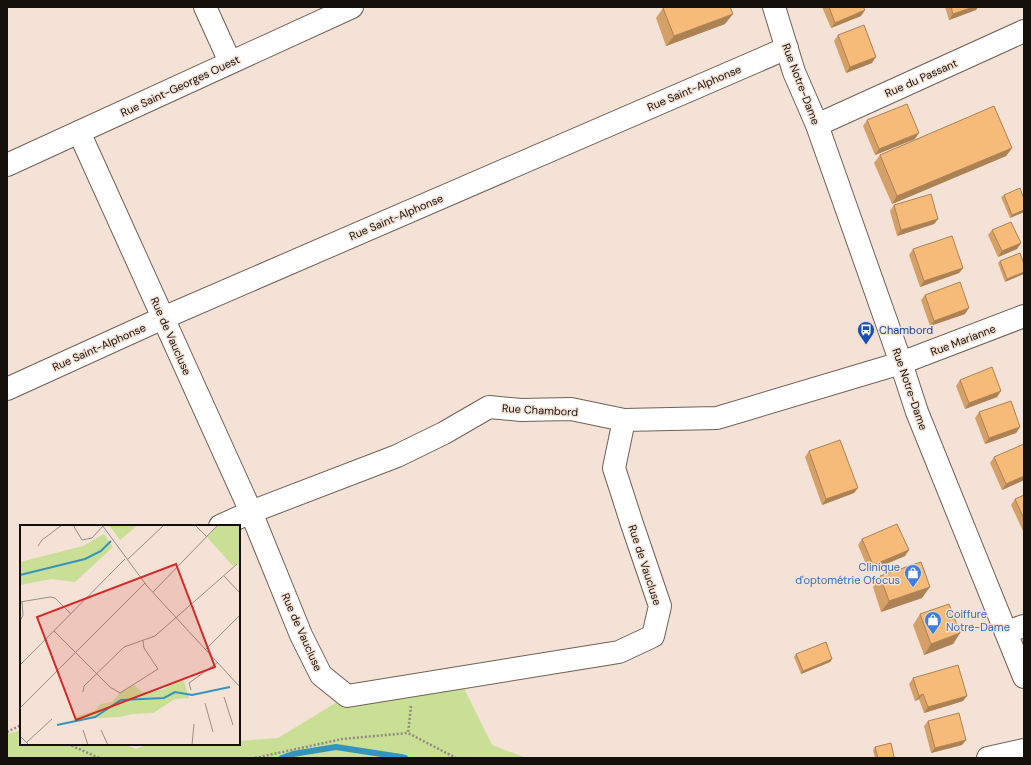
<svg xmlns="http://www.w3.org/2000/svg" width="1031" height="765" font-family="'DM Sans',sans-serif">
<rect width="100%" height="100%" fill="#f3e2d5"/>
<polygon fill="#cadf96" points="459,678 492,745 526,758 7,758 7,734 21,730 21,744 123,744 136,749 148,744 239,744 239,741 278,738 347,696"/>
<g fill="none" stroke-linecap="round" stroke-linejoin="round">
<polyline stroke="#3494be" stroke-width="6" points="282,758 293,754 336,747 401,757 405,758"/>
<defs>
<g id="minor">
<polyline points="205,7 230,62"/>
<polyline points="774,7 794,72 817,125 901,363 917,412 1024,677"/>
<polyline points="817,125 1024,31"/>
<polyline points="79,132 251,512 301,635 321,675 347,696 619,652 653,636 660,606 632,524 614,468 624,420"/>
<polyline points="7,165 352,7"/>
<polyline points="7,389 163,318 787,48"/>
<polyline points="220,526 251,512 397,456 444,433 489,407 521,410 571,409 624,420 717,418 901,363 1024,316"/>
<polyline points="1006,632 1024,626"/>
<polyline points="988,758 1024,750"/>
</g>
</defs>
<use href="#minor" stroke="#706157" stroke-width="24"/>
<g stroke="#95887f" stroke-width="2.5" stroke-dasharray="2 2" stroke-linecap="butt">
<polyline points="411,706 408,733 456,758"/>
<polyline points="7,732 21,725"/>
<polyline points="68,744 99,758"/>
<polyline points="255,758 342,739 408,733"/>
</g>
<use href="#minor" stroke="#fff" stroke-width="22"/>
</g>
<g fill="#d4a068">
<polygon points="822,7 863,7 861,16 831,28"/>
<polygon points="945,7 978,7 976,10 949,20"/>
<polygon points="663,8 725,24 666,46 656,18"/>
<polygon points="838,35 872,63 846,73 834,41"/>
<polygon points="867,120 915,139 875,155 863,126"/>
<polygon points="1012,148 1006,156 892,204 874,163 880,155"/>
<polygon points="1004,195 1024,199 1024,212 1010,218 1001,197"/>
<polygon points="894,205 938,219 934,224 897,236 890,211"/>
<polygon points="992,230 1021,243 1017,249 998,257 988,235"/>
<polygon points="913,249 963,268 959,273 920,287 909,255"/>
<polygon points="1000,261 1024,264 1005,282 998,263"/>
<polygon points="925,295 965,314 930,326 921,300"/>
<polygon points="960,380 997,397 965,409 956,386"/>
<polygon points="979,412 1020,427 1016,433 985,444 975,418"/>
<polygon points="809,451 854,493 822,505 805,457"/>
<polygon points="994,457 1024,480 1002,490 990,463"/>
<polygon points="1024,495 1024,533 1011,505 1015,499"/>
<polygon points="862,539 905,556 869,571 858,545"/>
<polygon points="880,576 922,598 881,612 873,587"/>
<polygon points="920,614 960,633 953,644 924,655 913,625"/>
<polygon points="796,654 832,659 830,662 801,674 794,657"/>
<polygon points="913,678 963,701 924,713 919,699 915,701 909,684"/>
<polygon points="928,721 966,740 962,745 931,753 924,726"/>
<polygon points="875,747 893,758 875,758 873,750"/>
</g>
<g fill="#ac8255">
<polygon points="973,7 978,7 976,10 949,20 953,14"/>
<polygon points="865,10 861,16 831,28 835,23"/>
<polygon points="733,14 725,24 666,46 674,36"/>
<polygon points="876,57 872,63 846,73 850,67"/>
<polygon points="919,133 915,139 875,155 879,149"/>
<polygon points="1012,148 1006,156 892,204 897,196"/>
<polygon points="1024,210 1024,212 1010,218 1012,215"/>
<polygon points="938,219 934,224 897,236 901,230"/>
<polygon points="1021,243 1017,249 998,257 1002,251"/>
<polygon points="963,268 959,273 920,287 924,281"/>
<polygon points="1024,272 1024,274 1005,282 1007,279"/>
<polygon points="969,308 965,314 930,326 934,321"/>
<polygon points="1001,391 997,397 965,409 969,403"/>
<polygon points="1020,427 1016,433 985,444 989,438"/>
<polygon points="1024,476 1024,480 1002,490 1006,484"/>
<polygon points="858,488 854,493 822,505 826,499"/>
<polygon points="909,550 905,556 869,571 873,565"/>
<polygon points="930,587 922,598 881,612 889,601"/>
<polygon points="960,633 953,644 924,655 931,644"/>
<polygon points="832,659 830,662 801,674 803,671"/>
<polygon points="923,694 919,699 915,701 919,696"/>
<polygon points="967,696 963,701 924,713 928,707"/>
<polygon points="966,740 962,745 931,753 935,748"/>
</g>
<g fill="#f6ba79" stroke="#ac8255">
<polygon points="665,7 730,7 733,14 674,36 663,8"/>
<polygon points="829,7 863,7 865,10 835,23"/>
<polygon points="951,7 973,7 953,14"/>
<polygon points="864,25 876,57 850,67 838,35"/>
<polygon points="907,104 919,133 879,149 867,120"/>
<polygon points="994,106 1012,148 897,196 880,155"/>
<polygon points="1020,188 1024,199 1024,210 1012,215 1004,195"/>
<polygon points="931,194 938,219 901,230 894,205"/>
<polygon points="1011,222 1021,243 1002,251 992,230"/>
<polygon points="952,236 963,268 924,281 913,249"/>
<polygon points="1020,253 1024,264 1024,272 1007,279 1000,261"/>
<polygon points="960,282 969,308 934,321 925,295"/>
<polygon points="992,367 1001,391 969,403 960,380"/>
<polygon points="1011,401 1020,427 989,438 979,412"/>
<polygon points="840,440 858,488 826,499 809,451"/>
<polygon points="1024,444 1024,476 1006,484 994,457"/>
<polygon points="1024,495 1024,519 1015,499"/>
<polygon points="897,524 909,550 873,565 862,539"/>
<polygon points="921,562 930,587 889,601 880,576"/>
<polygon points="949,604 960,633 931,644 920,614"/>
<polygon points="826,642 832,659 803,671 796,654"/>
<polygon points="958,665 967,696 928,707 923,694 919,696 913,678"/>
<polygon points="959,713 966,740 935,748 928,721"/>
<polygon points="891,743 894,757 890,758 878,758 875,747"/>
</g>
<defs>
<symbol id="bus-pin" viewBox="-11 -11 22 30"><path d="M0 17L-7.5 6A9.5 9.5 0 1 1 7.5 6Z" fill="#1a4fb4" stroke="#f3e2d5"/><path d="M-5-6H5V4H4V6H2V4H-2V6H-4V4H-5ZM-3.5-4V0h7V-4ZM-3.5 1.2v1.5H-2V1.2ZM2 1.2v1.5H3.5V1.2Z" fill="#fff"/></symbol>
<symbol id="shop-pin" viewBox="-11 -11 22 30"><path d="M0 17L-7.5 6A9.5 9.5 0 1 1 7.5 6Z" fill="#3f7fe0" stroke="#f3e2d5"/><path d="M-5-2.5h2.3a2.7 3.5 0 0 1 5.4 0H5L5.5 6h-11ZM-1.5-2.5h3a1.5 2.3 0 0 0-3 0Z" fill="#fff"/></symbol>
</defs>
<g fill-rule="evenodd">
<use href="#bus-pin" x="856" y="320" width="20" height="27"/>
<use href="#shop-pin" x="903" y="563" width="20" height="27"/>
<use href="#shop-pin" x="923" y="610" width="20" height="27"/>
</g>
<g text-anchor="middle" stroke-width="3" stroke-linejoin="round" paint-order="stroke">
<g font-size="11" fill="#150f0b" stroke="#f3e2d5">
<text transform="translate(921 78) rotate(-24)" y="4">Rue du Passant</text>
<text transform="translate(801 84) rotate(69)" y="4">Rue Notre-Dame</text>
<text transform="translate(180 86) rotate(-25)" y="4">Rue Saint-Georges Ouest</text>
<text transform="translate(694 88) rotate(-23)" y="4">Rue Saint-Alphonse</text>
<text transform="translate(396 217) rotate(-23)" y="4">Rue Saint-Alphonse</text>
<text transform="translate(171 336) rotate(66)" y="4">Rue de Vaucluse</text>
<text transform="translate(963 340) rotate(-21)" y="4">Rue Marianne</text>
<text transform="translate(99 347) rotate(-24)" y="4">Rue Saint-Alphonse</text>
<text transform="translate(910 389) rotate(71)" y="4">Rue Notre-Dame</text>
<text transform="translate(540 410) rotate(3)" y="4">Rue Chambord</text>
<text transform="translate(645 565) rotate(72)" y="4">Rue de Vaucluse</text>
<text transform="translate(302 632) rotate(66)" y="4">Rue de Vaucluse</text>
</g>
<g font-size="11" fill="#164399" stroke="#f3e2d5" text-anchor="start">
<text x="879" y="334">Chambord</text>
</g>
<g font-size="11" fill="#366cbe" stroke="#f3e2d5" text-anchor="end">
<text x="900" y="571">Clinique<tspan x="900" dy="13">d'optométrie Ofocus</tspan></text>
<text x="946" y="618" text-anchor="start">Coiffure<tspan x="946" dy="13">Notre-Dame</tspan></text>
</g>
</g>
<g transform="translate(20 525)">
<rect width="220" height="220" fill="#f3e2d5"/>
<path d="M89,0H118L100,15ZM198,0H220V46L218,39L213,41L187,12ZM84,9L93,22L55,57L31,54L0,60V37L63,21ZM160,156H164L169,173L155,174L133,188L112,189L100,192L56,194L54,192L74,186L81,179L92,177L100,168L114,160L122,167H131L142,165Z" fill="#cadf96"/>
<path fill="none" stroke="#3494be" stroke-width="2" d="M0,50L65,34L81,26L91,16M37,200L75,192L101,175L144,173L155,167L172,170L210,162"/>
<path fill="none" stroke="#9a8e84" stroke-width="1" d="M53,0L62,15L72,13L83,1M82,0L127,61L220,162M175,0L187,12M18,21L22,15L42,0M107,35L144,0M204,51L220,68M133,67L198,0M0,77L30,72L35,73L51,89M0,96L3,90L2,76M34,106L90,162L100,168L138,144L124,123L123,116M185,125L220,90M0,140L105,34M171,165L169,158L197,138M63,167L64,161L104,122L135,111L217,39M204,172L213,200M185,178L193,207M0,183L125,58M63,205L68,220M81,205L88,220M0,211L9,220M7,217L32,194M97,220H125M172,220L174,199"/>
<path fill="#d62828" fill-opacity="0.15" stroke="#d62828" stroke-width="2" d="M156,39L195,142L56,195L17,92Z"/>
<rect width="220" height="220" fill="none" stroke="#150f0b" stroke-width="2"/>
</g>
<rect width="1031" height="765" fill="none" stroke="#150f0b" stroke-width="16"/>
</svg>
